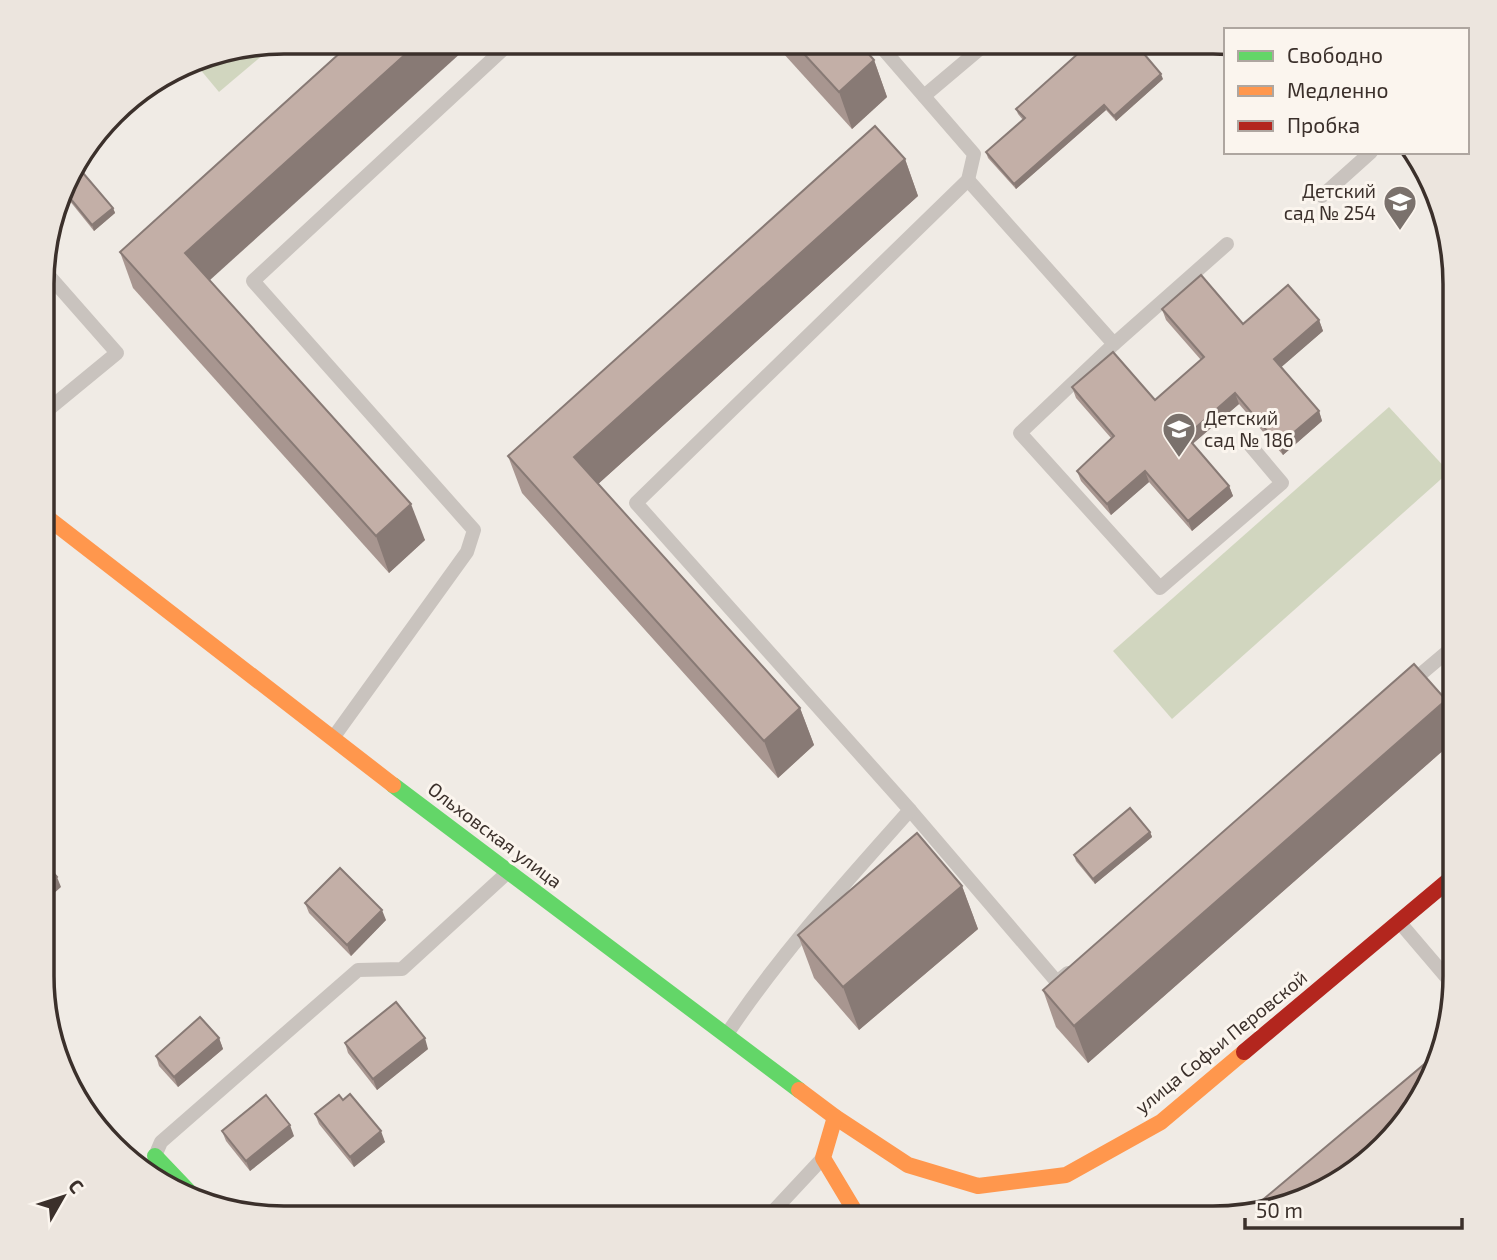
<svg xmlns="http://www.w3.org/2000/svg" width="1497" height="1260" font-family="'Exo 2',sans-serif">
<rect width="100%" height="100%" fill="#f0ebe5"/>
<g fill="#d1d6bf">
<polygon points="277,43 219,92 194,62 206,55"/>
<polygon points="1389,407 1449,472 1172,719 1113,651"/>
</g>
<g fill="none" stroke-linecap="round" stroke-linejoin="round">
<g stroke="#c9c3be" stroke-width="14">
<polyline points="924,96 988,42"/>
<polyline points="968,180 1114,344 1227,244"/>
<polyline points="1322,196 1371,152"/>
<polyline points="1114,344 1020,433 1160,588 1282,483 1250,445"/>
<polyline points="44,413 117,353 44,270"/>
<polyline points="1409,684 1447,652 1455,661"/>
<polyline points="333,738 467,552 474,530 253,281 511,42"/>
<polyline points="910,810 1057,982 1068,973"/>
<polyline points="1401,924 1453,985"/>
<path d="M727,1034C781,953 846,882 910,810L636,503L968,180L974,154L877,42"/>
<polyline points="155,1156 161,1142 358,970 402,969 507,873"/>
<polyline points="767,1218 821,1160"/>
</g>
<g stroke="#63d668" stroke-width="16">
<polyline points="393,785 799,1090"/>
<polyline points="155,1156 197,1200"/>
</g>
<g stroke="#ff974d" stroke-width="16">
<polyline points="44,515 393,785"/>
<polyline points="799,1090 835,1117 908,1165 978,1186 1066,1175 1161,1122 1244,1052"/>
<polyline points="835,1117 823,1158 859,1218"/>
</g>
<polyline stroke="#b3261e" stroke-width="16" points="1244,1052 1455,875"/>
</g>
<g fill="#a89690">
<polygon points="773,42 858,42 874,60 887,97 852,129"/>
<polygon points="1163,79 1116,121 1106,110 1016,189 988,158 986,152 1023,120 1018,114 1016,109"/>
<polygon points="905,159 918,196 598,484 800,708 814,745 778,778 522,493 508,456"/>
<polygon points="66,187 113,208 115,213 94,231 65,195"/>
<polygon points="120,252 209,280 425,540 389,573 133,288"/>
<polygon points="1162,309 1243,324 1319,320 1323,331 1281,367 1319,411 1322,421 1283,455 1239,404 1192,444 1229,486 1233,496 1192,531 1149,482 1111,515 1081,481 1077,471 1111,438 1076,398 1072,387 1155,400 1201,360 1166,320"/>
<polygon points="1446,700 1455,724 1455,740 1088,1063 1056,1027 1043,990"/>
<polygon points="1150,832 1152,837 1095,884 1076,861 1074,855"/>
<polygon points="962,886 978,929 859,1030 814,978 798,935"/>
<polygon points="305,903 386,920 351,956 309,913"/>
<polygon points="219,1038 223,1049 178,1087 159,1066 156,1056"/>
<polygon points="345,1043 428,1049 377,1090 348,1053"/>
<polygon points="343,1100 385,1142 354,1167 319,1124 315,1114"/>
<polygon points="222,1131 294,1136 250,1171 226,1141"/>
</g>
<g fill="#887a75">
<polygon points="419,42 473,42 199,290 185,253"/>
<polygon points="874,60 887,97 852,129 839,92"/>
<polygon points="1161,74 1163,79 1116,121 1114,116"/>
<polygon points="1104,105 1106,110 1016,189 1014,184"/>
<polygon points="905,159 918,196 587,494 574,457"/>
<polygon points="113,208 115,213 94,231 92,225"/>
<polygon points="1319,320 1323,331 1278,370 1274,359"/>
<polygon points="1235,393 1239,404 1189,447 1186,436"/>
<polygon points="1319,411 1322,421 1283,455 1279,445"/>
<polygon points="1145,471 1149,482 1111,515 1107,504"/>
<polygon points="1229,486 1233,496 1192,531 1188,521"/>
<polygon points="411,504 425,540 389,573 376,536"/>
<polygon points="1446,700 1455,724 1455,740 1088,1063 1074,1026"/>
<polygon points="800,708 814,745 778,778 764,741"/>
<polygon points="1150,832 1152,837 1095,884 1093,879"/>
<polygon points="57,877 61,887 43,903 43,890"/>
<polygon points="962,886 978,929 859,1030 843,987"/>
<polygon points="382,910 386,920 351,956 347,945"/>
<polygon points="219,1038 223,1049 178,1087 174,1077"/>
<polygon points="425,1038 428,1049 377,1090 373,1079"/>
<polygon points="290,1125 294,1136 250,1171 246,1161"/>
<polygon points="381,1131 385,1142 354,1167 350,1157"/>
</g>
<g fill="#c3afa7" stroke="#887a75" stroke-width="2">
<polygon points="352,42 419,42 185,253 411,504 376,536 120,252"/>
<polygon points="793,42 858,42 874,60 839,92"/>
<polygon points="1091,42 1134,42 1161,74 1114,116 1104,105 1014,184 986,152 1025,118 1016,109"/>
<polygon points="875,126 905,159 574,457 800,708 764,741 508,456"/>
<polygon points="83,173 113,208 92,225 65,192 66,187"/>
<polygon points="1201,275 1243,324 1288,285 1319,320 1274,359 1319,411 1279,445 1235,393 1186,436 1229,486 1188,521 1145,471 1107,504 1077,471 1114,436 1072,387 1113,352 1155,400 1204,357 1162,309"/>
<polygon points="1414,664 1446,700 1074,1026 1043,990"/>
<polygon points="1130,808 1150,832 1093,879 1074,855"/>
<polygon points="917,833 962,886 843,987 798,935"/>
<polygon points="43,861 57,877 43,890"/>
<polygon points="340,868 382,910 347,945 305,903"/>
<polygon points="396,1002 425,1038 373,1079 345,1043"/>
<polygon points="200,1017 219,1038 174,1077 156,1056"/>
<polygon points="1440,1051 1436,1069 1384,1147 1306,1199 1247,1213"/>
<polygon points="350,1094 381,1131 350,1157 315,1114 339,1095 343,1100"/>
<polygon points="266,1095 290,1125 246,1161 222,1131"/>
</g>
<defs>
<symbol id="school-pin" viewBox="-11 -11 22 30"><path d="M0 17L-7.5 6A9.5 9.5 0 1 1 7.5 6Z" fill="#7a716c" stroke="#fbf5ee"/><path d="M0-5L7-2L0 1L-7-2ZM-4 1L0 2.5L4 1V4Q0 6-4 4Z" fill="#fff"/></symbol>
</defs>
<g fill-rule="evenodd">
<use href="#school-pin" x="1381" y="183" width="38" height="52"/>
<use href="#school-pin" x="1160" y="410" width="38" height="52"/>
</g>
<g text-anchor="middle" stroke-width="6" stroke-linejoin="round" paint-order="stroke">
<g font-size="19" fill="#3b302b" stroke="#fbf5ee" text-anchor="end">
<text x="1376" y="198">Детский<tspan x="1376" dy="22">сад № 254</tspan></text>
<text x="1204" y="425" text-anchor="start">Детский<tspan x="1204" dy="22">сад № 186</tspan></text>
</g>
<g font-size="19" fill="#3b302b" stroke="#fbf5ee">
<text transform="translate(495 835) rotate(37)" y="7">Ольховская улица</text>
<text transform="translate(1221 1042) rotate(-39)" y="7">улица Софьи Перовской</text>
</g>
</g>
<path d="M0 0H1497V1260H0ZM284 54H1213A230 230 0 0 1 1443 284V976A230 230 0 0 1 1213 1206H284A230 230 0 0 1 54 976V284A230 230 0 0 1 284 54Z" fill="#ece5de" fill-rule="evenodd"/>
<path fill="none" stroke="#3b302b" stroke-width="3.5" d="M284 54H1213A230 230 0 0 1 1443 284V976A230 230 0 0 1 1213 1206H284A230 230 0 0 1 54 976V284A230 230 0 0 1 284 54Z"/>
<rect x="1224" y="28" width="245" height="126" fill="#fbf5ee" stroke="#aea6a0" stroke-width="2"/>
<rect x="1238" y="51" width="35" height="10" fill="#63d668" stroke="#aea6a0" stroke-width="2"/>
<text x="1287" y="63" font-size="21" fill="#3b302b">Свободно</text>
<rect x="1238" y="86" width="35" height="10" fill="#ff974d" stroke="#aea6a0" stroke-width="2"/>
<text x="1287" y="98" font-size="21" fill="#3b302b">Медленно</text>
<rect x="1238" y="121" width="35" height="10" fill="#b3261e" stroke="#aea6a0" stroke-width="2"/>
<text x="1287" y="133" font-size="21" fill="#3b302b">Пробка</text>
<g transform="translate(63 1197) rotate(51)" stroke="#fbf5ee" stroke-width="5" paint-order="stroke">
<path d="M0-5L12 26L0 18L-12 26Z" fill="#3b302b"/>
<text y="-10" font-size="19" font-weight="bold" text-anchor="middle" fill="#3b302b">С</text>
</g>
<path d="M1245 1218v10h217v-10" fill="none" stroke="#3b302b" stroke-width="3.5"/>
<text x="1256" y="1218" font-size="21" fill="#3b302b" stroke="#fbf5ee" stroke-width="5" paint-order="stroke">50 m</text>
</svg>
